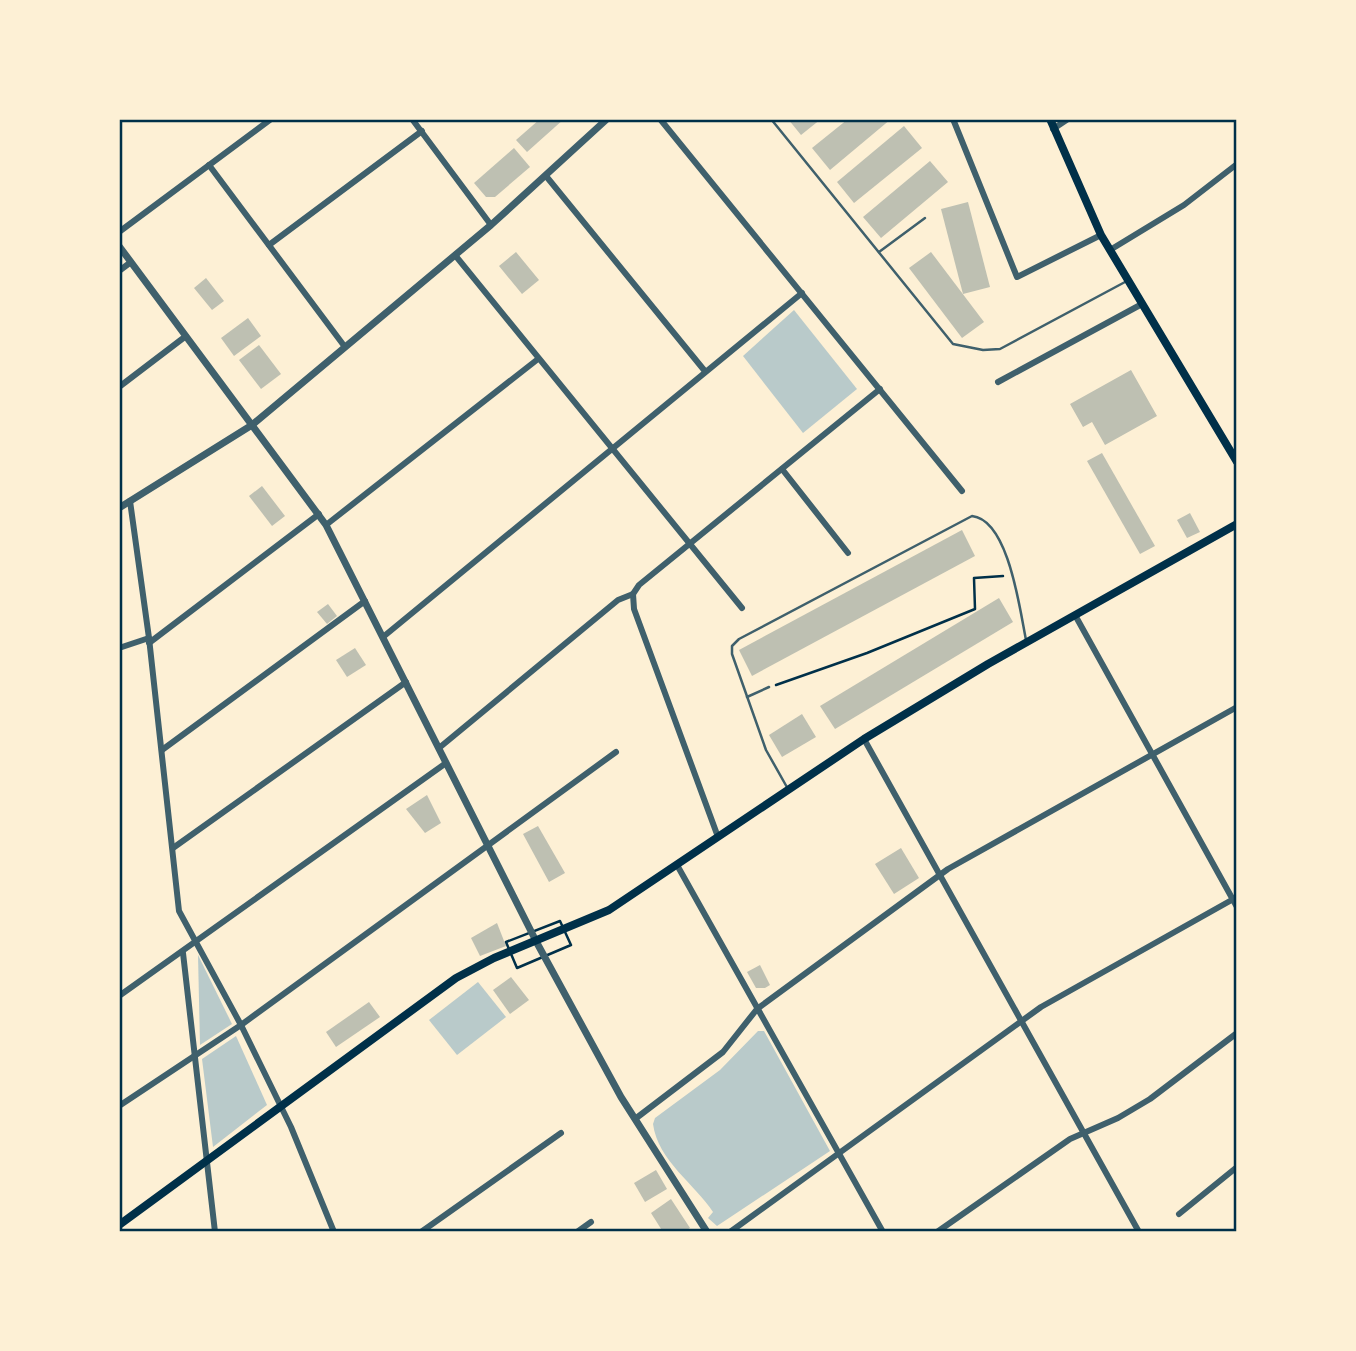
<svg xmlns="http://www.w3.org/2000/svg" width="1356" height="1351" font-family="'Noto Sans',sans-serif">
<rect width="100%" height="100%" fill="#fdf0d5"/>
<g fill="#b9caca">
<polygon points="794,310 857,389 803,433 743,356"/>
<polygon points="198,955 232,1024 200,1045"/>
<polygon points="478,982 506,1017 457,1055 429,1020"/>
<path d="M758,1031H764L830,1151L717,1226L708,1218L713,1212C695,1184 658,1161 653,1124L655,1118L720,1070Z"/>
<polygon points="236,1036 267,1105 213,1147 202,1059"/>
</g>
<g fill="#bec0b2">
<polygon points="540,119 564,119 527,152 516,140"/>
<polygon points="788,119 821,119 801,135"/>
<polygon points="848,119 891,119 830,170 812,148"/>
<polygon points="904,126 922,148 854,203 837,182"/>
<polygon points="514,148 530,167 495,197 486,197 474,183"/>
<polygon points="930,161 948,182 881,238 863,217"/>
<polygon points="968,202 990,287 963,294 941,209"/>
<polygon points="516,252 539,280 522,294 499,266"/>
<polygon points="931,252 984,322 962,338 909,268"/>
<polygon points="206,278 224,301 212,310 194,288"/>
<polygon points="248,318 261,336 234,356 221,338"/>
<polygon points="259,345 281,374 261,389 239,360"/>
<polygon points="1131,370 1157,416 1105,445 1092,422 1083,427 1070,404"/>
<polygon points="1102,453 1155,546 1140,554 1087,461"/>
<polygon points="262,486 285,516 272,526 249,496"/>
<polygon points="1190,513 1200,532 1187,538 1177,520"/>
<polygon points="962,530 975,556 752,676 739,650"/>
<polygon points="999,598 1013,622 835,729 820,706"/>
<polygon points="328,604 337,616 327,624 317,612"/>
<polygon points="355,648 366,665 347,677 336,660"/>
<polygon points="802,714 816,737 782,757 769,735"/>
<polygon points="427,795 441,823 425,833 406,809"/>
<polygon points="538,826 565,873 549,882 523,834"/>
<polygon points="901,848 919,878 894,894 875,864"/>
<polygon points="497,923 506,946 480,956 471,938"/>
<polygon points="760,965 770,985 765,988 756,988 747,972"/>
<polygon points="511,977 529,1000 510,1014 493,990"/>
<polygon points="369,1002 380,1017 336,1047 326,1032"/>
<polygon points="656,1170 667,1189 645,1202 634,1183"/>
<polygon points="671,1199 690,1228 684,1232 663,1232 651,1213"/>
</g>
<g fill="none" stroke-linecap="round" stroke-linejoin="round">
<g stroke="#003049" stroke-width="2.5">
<polyline points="776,685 867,653 975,609 974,578 1003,576"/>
<polygon points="560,921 571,945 517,968 506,942"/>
</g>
<g stroke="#3f606c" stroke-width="2.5">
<polyline points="771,119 953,344 983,350 1000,349 1125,282"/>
<polyline points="879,252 925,218"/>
<polyline points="747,697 769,687"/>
<path d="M788,789L766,750L732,654V646L739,639L972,516C1009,520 1020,611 1026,640"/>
</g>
<g stroke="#3f606c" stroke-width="6">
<polyline points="412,119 491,225"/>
<polyline points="660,119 962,491"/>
<polyline points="953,119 1017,277 1101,235"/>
<polyline points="1053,129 1068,119"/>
<polyline points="209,165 345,347"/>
<polyline points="546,176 704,370"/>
<polyline points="119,232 271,119"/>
<polyline points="269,245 422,131"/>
<polyline points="1110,250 1184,205 1237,164"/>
<polyline points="455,255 742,608"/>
<polyline points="119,271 131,262"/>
<polyline points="998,382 1142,304"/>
<polyline points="119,387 186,336"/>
<polyline points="782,469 848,553"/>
<polyline points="130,501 149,638 179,911 241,1025 291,1127 334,1232"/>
<polyline points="326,525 538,359"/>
<polyline points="633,594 634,609 718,837"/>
<polyline points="1075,615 1237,907"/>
<polyline points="383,637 802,293"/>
<polyline points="149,643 319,514"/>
<polyline points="119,648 149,638"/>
<polyline points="864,739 1139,1232"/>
<polyline points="439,748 618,600 633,594 639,585 880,389"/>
<polyline points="162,750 365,601"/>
<polyline points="173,848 406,682"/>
<polyline points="677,865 883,1232"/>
<polyline points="183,953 215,1232"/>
<polyline points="119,996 446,763"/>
<polyline points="119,1106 241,1025 616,752"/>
<polyline points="635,1119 723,1052 757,1009 948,869 1237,707"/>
<polyline points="1179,1214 1237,1167"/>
<polyline points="421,1232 561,1133"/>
<polyline points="577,1232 591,1222"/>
<polyline points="730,1232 1041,1007 1237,897"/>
<polyline points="937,1232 1070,1139 1118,1118 1150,1099 1237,1033"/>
</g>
<g stroke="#3f606c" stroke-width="7">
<polyline points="119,246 326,525 537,943 621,1097 707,1232"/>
<polyline points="119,508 252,425 491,225 607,119"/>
</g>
<g stroke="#003049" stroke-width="8">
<polyline points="1050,119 1101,235 1237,462"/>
<polyline points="119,1225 456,978 494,958 609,910 864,739 988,664 1237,524"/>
</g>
</g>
<rect width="1356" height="1351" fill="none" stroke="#fdf0d5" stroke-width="242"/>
<rect x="121" y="121" width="1114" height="1109" fill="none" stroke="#003049" stroke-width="2.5"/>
</svg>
